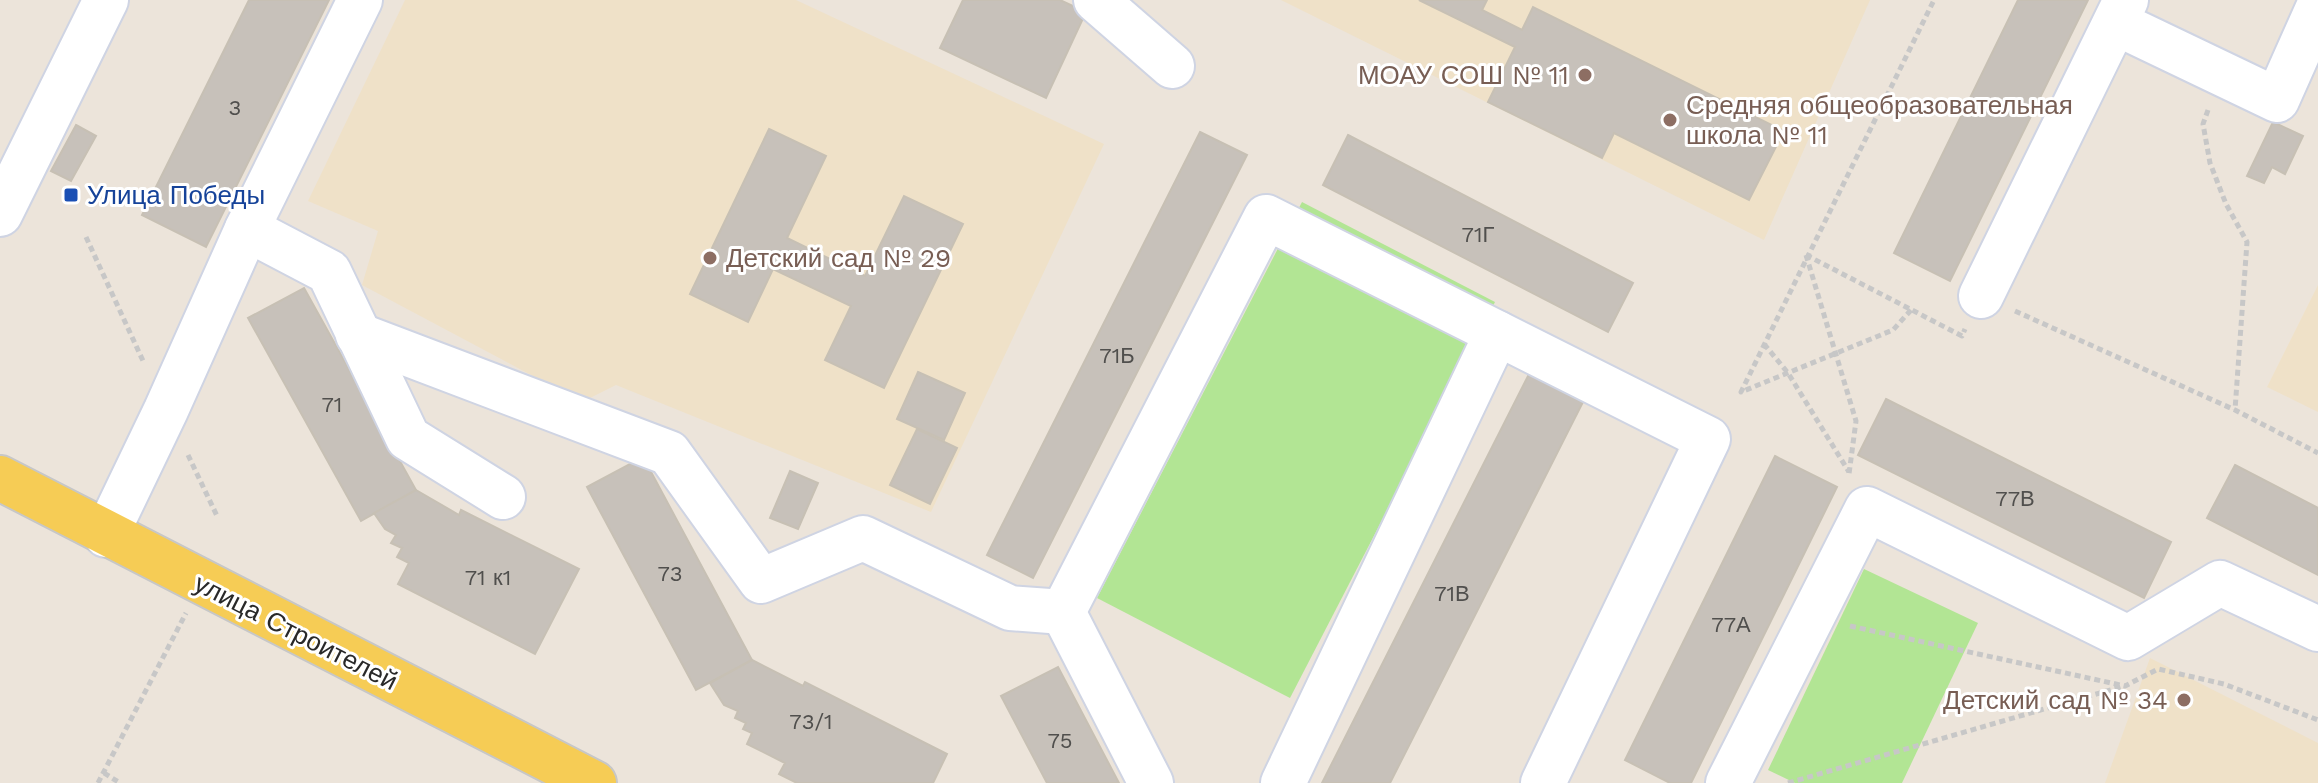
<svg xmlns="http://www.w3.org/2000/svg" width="2318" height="783" font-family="'Work Sans',sans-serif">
<rect width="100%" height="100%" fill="#ece4da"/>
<g fill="#efe1c8">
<polygon points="405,0 796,0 1104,144 931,512 616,385 582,402 362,285 378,231 308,201"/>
<polygon points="1281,0 1870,0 1764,240"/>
<polygon points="2318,285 2318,412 2267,387"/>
<polygon points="2150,658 2318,743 2318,783 2105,783"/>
</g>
<g fill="#b2e594">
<polygon points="1302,202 1495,302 1290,698 1097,598"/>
<polygon points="1864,569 1978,623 1902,783 1795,783 1768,770"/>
</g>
<g fill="#c7c1ba" stroke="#c7c0b4" stroke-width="2">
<polygon points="249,0 329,0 206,247 142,215"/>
<polygon points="963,0 1060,0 1086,12 1046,98 940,48"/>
<polygon points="1419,0 1487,0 1482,10 1522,30 1533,7 1784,131 1749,200 1614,133 1602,158 1488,102 1515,47"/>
<polygon points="2018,0 2088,0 1950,281 1894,253"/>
<polygon points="2273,122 2303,136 2285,174 2272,167 2264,183 2247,176"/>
<polygon points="76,125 96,136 71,181 51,171"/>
<polygon points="769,129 826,156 787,238 865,276 904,196 963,224 884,388 825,360 851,306 773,269 748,322 690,294"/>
<polygon points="1200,132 1247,155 1033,578 987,555"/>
<polygon points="1348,135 1633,283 1608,332 1323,185"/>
<polygon points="304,288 416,490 361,521 248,318"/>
<polygon points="918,372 965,393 944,440 897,419"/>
<polygon points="1529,374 1583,402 1390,783 1322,783"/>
<polygon points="1886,399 2171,542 2144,598 1858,455"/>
<polygon points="917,429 957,448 930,504 890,485"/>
<polygon points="1775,456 1837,487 1691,783 1670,783 1625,760"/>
<polygon points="643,457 752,660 696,690 587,487"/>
<polygon points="2235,465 2318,508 2318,575 2207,518"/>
<polygon points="790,471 818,483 798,529 770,518"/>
<polygon points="416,490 459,515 461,510 579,569 535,654 398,584 409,563 397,557 402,548 391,543 396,535 385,529 374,513"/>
<polygon points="752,660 803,686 805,682 947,754 933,783 797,783 779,774 785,763 747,744 752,733 743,729 746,723 735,718 738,711 724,705 710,683"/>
<polygon points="1058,667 1119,783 1047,783 1001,696"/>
</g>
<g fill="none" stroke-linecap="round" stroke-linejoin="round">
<defs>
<g id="minor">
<polyline points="360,0 247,229 329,272 408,438 503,497"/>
<polyline points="1096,0 1172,66"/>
<polyline points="2116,23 2277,100 2318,8"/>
<polyline points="0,214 106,0"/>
<polyline points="1981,296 2126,0"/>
<polyline points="358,335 669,453 761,581 863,538 1010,608 1063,612"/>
<polyline points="106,535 166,410 247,229"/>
<polyline points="1063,612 1266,217 1708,439 1543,783"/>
<polyline points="1063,612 1151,783"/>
<polyline points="1283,783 1497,333"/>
<polyline points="1728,783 1867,509 2128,638 2220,583 2318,629"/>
</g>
<polyline id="major" points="0,478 594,783"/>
</defs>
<use href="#minor" stroke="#cfd4e3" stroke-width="48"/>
<use href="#major" stroke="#c7c7c7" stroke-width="48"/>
<g stroke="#c7c7c7" stroke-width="5" stroke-dasharray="6 4" stroke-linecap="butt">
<polyline points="2208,110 2203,124 2210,163 2226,204 2247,242 2235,410"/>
<polyline points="86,237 144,363"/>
<polyline points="1806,255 1962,336 1965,329"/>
<polyline points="1806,255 1856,421 1849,474"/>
<polyline points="1911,310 1893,330 1741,392 1934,0"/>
<polyline points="2015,311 2235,410 2318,453"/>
<polyline points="1764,344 1788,373 1849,472"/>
<polyline points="188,455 218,518"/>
<polyline points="1850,626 2125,686 2158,669 2224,684 2318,720"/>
<polyline points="104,773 120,783"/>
<polyline points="98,783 186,613"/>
<polyline points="1788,783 2124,686"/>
</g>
<use href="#minor" stroke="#fff" stroke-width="44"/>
<use href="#major" stroke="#f6cc55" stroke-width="44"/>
</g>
<g fill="#8d6e63" stroke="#fff" stroke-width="3">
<circle cx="1585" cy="75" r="8"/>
<circle cx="1670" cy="120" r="8"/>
<circle cx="710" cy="258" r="8"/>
<circle cx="2184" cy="700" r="8"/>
</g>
<rect fill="#1a4fb4" stroke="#fff" stroke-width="3" x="63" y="187" width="16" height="16" rx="4"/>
<g text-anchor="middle" stroke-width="6" stroke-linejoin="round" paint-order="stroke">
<g font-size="22" fill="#504f4d">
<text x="235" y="115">3</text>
<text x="1478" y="242">71Г</text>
<text x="1117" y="363">71Б</text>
<text x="332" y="412">71</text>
<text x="2015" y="506">77В</text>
<text x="670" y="581">73</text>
<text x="488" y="585">71 к1</text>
<text x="1452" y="601">71В</text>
<text x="1731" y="632">77А</text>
<text x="811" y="729">73/1</text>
<text x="1060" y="748">75</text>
</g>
<g font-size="26" fill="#785e54" stroke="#fff" text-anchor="end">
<text x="1569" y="84">МОАУ СОШ № 11</text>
<text x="1686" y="114" text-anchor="start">Средняя общеобразовательная<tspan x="1686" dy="30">школа № 11</tspan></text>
<text x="726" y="267" text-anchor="start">Детский сад № 29</text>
<text x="2168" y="709">Детский сад № 34</text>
</g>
<g font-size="26" fill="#164399" stroke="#fff" text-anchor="start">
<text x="87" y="204">Улица Победы</text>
</g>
<g font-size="26" fill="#292929" stroke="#fff">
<text transform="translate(296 632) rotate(27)" y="9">улица Строителей</text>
</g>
</g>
</svg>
